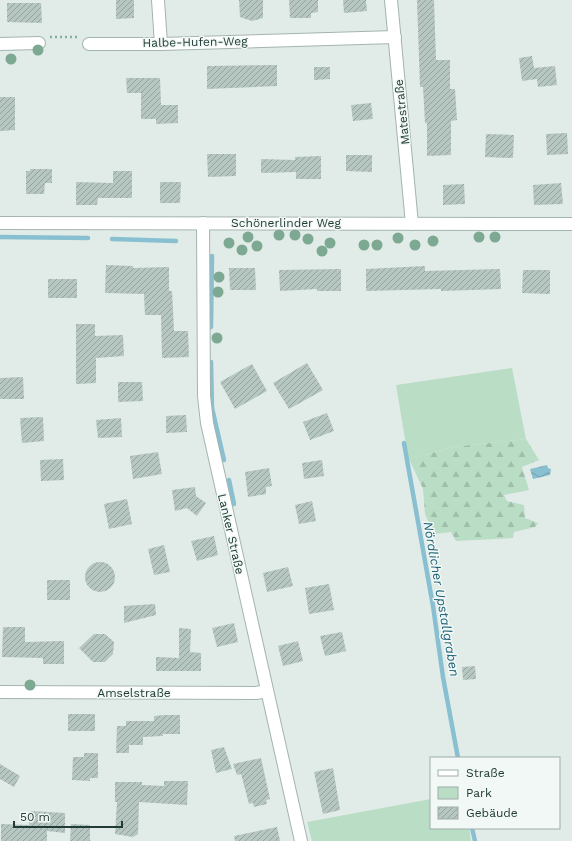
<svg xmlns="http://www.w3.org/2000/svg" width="572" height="841" font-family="'Work Sans',sans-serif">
<defs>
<pattern id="forest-firs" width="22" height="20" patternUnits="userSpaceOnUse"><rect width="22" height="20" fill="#baddc6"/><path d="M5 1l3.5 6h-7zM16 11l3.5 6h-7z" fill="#a0bfab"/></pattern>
<pattern id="water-waves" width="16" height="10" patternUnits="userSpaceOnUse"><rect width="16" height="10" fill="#89c0d1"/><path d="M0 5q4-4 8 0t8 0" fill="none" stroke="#709daa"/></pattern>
<pattern id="building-hatch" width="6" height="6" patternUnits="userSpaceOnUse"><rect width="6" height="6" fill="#b6c6c1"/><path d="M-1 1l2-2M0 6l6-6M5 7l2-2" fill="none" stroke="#94a29e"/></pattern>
</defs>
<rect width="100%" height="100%" fill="#e1ece8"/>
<g fill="#baddc6">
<polygon points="512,368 526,439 452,447 415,458 408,457 396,385"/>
<polygon points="431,799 431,828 469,828 471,841 312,841 307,822"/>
</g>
<polygon fill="url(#forest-firs)" points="526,439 539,460 522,467 529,490 504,495 507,501 524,505 525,518 538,523 535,527 514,532 513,538 456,541 451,532 434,534 425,514 423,489 408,457 415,458 452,447"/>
<polygon fill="url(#water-waves)" points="547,465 548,468 551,469 550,475 533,479 530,469"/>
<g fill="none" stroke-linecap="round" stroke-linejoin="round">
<g stroke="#89c0d1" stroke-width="4.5">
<polyline points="0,237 88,238"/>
<polyline points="112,239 176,241"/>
<polyline points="211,327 212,256"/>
<polyline points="211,362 212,408 224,460"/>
<polyline points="404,443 433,606 443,677 458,758"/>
<polyline points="229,480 234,504"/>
<polyline points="472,828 475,841"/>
</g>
</g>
<g fill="url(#building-hatch)">
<polygon points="116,0 134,0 134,18 116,19"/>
<polygon points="239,0 263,0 263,18 252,21 240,17"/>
<polygon points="289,0 318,0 318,12 311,13 311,18 290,18"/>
<polygon points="343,0 366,0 367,11 344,13"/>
<polygon points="417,0 434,0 436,60 450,60 450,89 455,89 457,120 451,121 451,155 427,156 427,123 425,123 423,87 420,87"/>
<polygon points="7,3 41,3 42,23 7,22"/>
<polygon points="532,56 534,68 555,66 557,85 538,87 537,79 522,81 519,58"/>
<polygon points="277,65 277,86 207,89 207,66"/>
<polygon points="314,67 330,67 330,79 314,80"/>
<polygon points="126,78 160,78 161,105 178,105 178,123 156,124 156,119 141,119 141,93 127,93"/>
<polygon points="0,97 15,97 15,130 0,131"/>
<polygon points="371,103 373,119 353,121 351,105"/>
<polygon points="567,133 568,154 547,155 546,134"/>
<polygon points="486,134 514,135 513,158 485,157"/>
<polygon points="207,154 236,154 236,176 208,177"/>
<polygon points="346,155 372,155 372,172 346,171"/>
<polygon points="321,156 321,179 296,179 296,172 261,173 261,159 295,160 295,157"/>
<polygon points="30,169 52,169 52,183 45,183 44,194 26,194 26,171 30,171"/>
<polygon points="113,171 132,171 132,198 98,198 97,205 76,205 76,182 113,183"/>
<polygon points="160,182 181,182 180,203 160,203"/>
<polygon points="561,183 563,204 534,205 533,185"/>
<polygon points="464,184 465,204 443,205 443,185"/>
<polygon points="106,265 133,266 133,268 169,267 169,291 172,291 174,331 188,331 189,357 162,358 161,315 145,315 144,294 105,293"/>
<polygon points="425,266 425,271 500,269 501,289 441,291 441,289 366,291 366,269"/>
<polygon points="229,268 255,268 256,290 230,290"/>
<polygon points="341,269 341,291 317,291 317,289 280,291 279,270"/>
<polygon points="523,270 550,270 550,294 522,293"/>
<rect x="48" y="279" width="29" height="19"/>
<polygon points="76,324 95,324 95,336 123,335 124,356 96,358 96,383 76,384"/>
<polygon points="307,363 323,390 289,409 273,383"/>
<polygon points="252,364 267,391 235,409 220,382"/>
<polygon points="23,377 24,399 0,399 0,378"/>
<polygon points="118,382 142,382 143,401 118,402"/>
<polygon points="327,413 334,431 310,440 303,422"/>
<polygon points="186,415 187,432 166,433 166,416"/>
<polygon points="43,417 44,441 22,443 20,418"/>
<polygon points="121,418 122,437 98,438 96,420"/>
<polygon points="158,452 162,474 133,479 130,456"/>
<polygon points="63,459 64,480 41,481 40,460"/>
<polygon points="322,460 324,476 304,479 302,463"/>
<polygon points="269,468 272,486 266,487 266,494 248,497 245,472"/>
<polygon points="195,487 196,496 206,503 197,516 187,508 175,511 172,490"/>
<polygon points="127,499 132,524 109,529 104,504"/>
<polygon points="312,501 316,521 299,524 295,505"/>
<polygon points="214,536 218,555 197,561 191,541"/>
<polygon points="164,545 170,572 154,575 148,549"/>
<circle cx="100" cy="577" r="15"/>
<polygon points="288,567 293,586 267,592 263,573"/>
<rect x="47" y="580" width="23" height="20"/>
<polygon points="329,584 334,610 309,614 305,588"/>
<polygon points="155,604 156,615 124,623 124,606"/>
<polygon points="234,623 238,642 217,647 212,628"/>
<polygon points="3,627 25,627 25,642 64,641 64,664 43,664 43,658 2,657"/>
<polygon points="179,628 191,629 190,652 201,653 201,671 156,671 156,657 179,658"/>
<polygon points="342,632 346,651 325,656 320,636"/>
<polygon points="94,634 105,634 114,642 113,654 105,662 93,662 79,648"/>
<polygon points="298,641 303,661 283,666 278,646"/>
<polygon points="475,666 476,679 463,680 462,667"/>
<rect x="68" y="714" width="27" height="17"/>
<polygon points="164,715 180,715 180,734 163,734 163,736 143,737 143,745 129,745 129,753 116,753 117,726 126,726 126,721 154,721 154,716"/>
<polygon points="224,747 232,769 216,773 211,750"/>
<polygon points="84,753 98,753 98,778 90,778 90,781 72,780 73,757 84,757"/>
<polygon points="261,758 270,799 266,800 267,804 254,807 253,803 249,804 241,774 237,775 233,764"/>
<polygon points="0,764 20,776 14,787 0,779"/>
<polygon points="333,768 340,810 323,814 314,772"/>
<polygon points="164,781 188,781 187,805 139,802 138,834 133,837 115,834 117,802 115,802 115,782 142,782 142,785 164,786"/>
<polygon points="30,811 65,813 65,833 47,831 47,841 1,841 1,824 29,825"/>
<polygon points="71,824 90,825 90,841 70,841"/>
<polygon points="277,827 280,841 235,841 234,836"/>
</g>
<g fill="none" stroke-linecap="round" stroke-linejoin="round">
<defs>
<g id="street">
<polyline points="158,0 161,44"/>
<polyline points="391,0 412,224"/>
<polyline points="0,44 39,43"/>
<polyline points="89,44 161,44 395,37"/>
<polyline points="0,223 572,224"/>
<polyline points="203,223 204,396 207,423 301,841"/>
<polyline points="0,692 256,693 267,691"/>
</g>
</defs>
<use href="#street" stroke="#a4b4af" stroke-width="14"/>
<polyline stroke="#81afa5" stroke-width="2.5" stroke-dasharray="2 3" stroke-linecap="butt" points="50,37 79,37"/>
<use href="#street" stroke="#fff" stroke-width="12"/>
</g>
<g fill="#7da993">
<circle cx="38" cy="50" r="5.5"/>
<circle cx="11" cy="59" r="5.5"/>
<circle cx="279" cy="235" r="5.5"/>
<circle cx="295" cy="235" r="5.5"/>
<circle cx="248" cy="237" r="5.5"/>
<circle cx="479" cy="237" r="5.5"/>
<circle cx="495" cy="237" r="5.5"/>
<circle cx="398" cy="238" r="5.5"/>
<circle cx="308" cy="239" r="5.5"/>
<circle cx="433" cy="241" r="5.5"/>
<circle cx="229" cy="243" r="5.5"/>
<circle cx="330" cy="243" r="5.5"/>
<circle cx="364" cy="245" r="5.5"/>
<circle cx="377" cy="245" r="5.5"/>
<circle cx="415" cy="245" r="5.5"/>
<circle cx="257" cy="246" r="5.5"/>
<circle cx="242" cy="250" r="5.5"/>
<circle cx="322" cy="251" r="5.5"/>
<circle cx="219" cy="277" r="5.5"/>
<circle cx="218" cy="292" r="5.5"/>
<circle cx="217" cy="338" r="5.5"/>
<circle cx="30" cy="685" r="5.5"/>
</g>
<g text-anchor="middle" stroke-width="3" stroke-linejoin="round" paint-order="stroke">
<g font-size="12" fill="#213c37" stroke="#f2f8f5">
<text transform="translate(195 42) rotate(-1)" y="4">Halbe-Hufen-Weg</text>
<text transform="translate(402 112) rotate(-96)" y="4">Matestraße</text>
<text x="286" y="227">Schönerlinder Weg</text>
<text transform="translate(231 534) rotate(77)" y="4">Lanker Straße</text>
<text x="134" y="697">Amselstraße</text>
</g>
<g font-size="13" font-style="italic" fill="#1c6178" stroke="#f2f8f5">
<text transform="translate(442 599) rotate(80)" y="5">Nördlicher Upstallgraben</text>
</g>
</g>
<rect x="430" y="757" width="130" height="72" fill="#f2f8f5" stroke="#9eada9"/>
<rect x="438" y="770" width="20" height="6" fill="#ffffff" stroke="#9eada9"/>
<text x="466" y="777" font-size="12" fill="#213c37">Straße</text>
<rect x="438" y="787" width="20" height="12" fill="#baddc6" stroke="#9eada9"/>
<text x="466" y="797" font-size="12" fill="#213c37">Park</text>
<rect x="438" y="807" width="20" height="12" fill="url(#building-hatch)" stroke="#9eada9"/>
<text x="466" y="817" font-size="12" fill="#213c37">Gebäude</text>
<path d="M14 821v6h108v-6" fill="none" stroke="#213c37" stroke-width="2"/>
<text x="20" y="821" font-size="12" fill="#213c37" stroke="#f2f8f5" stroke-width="3" paint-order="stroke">50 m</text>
</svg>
